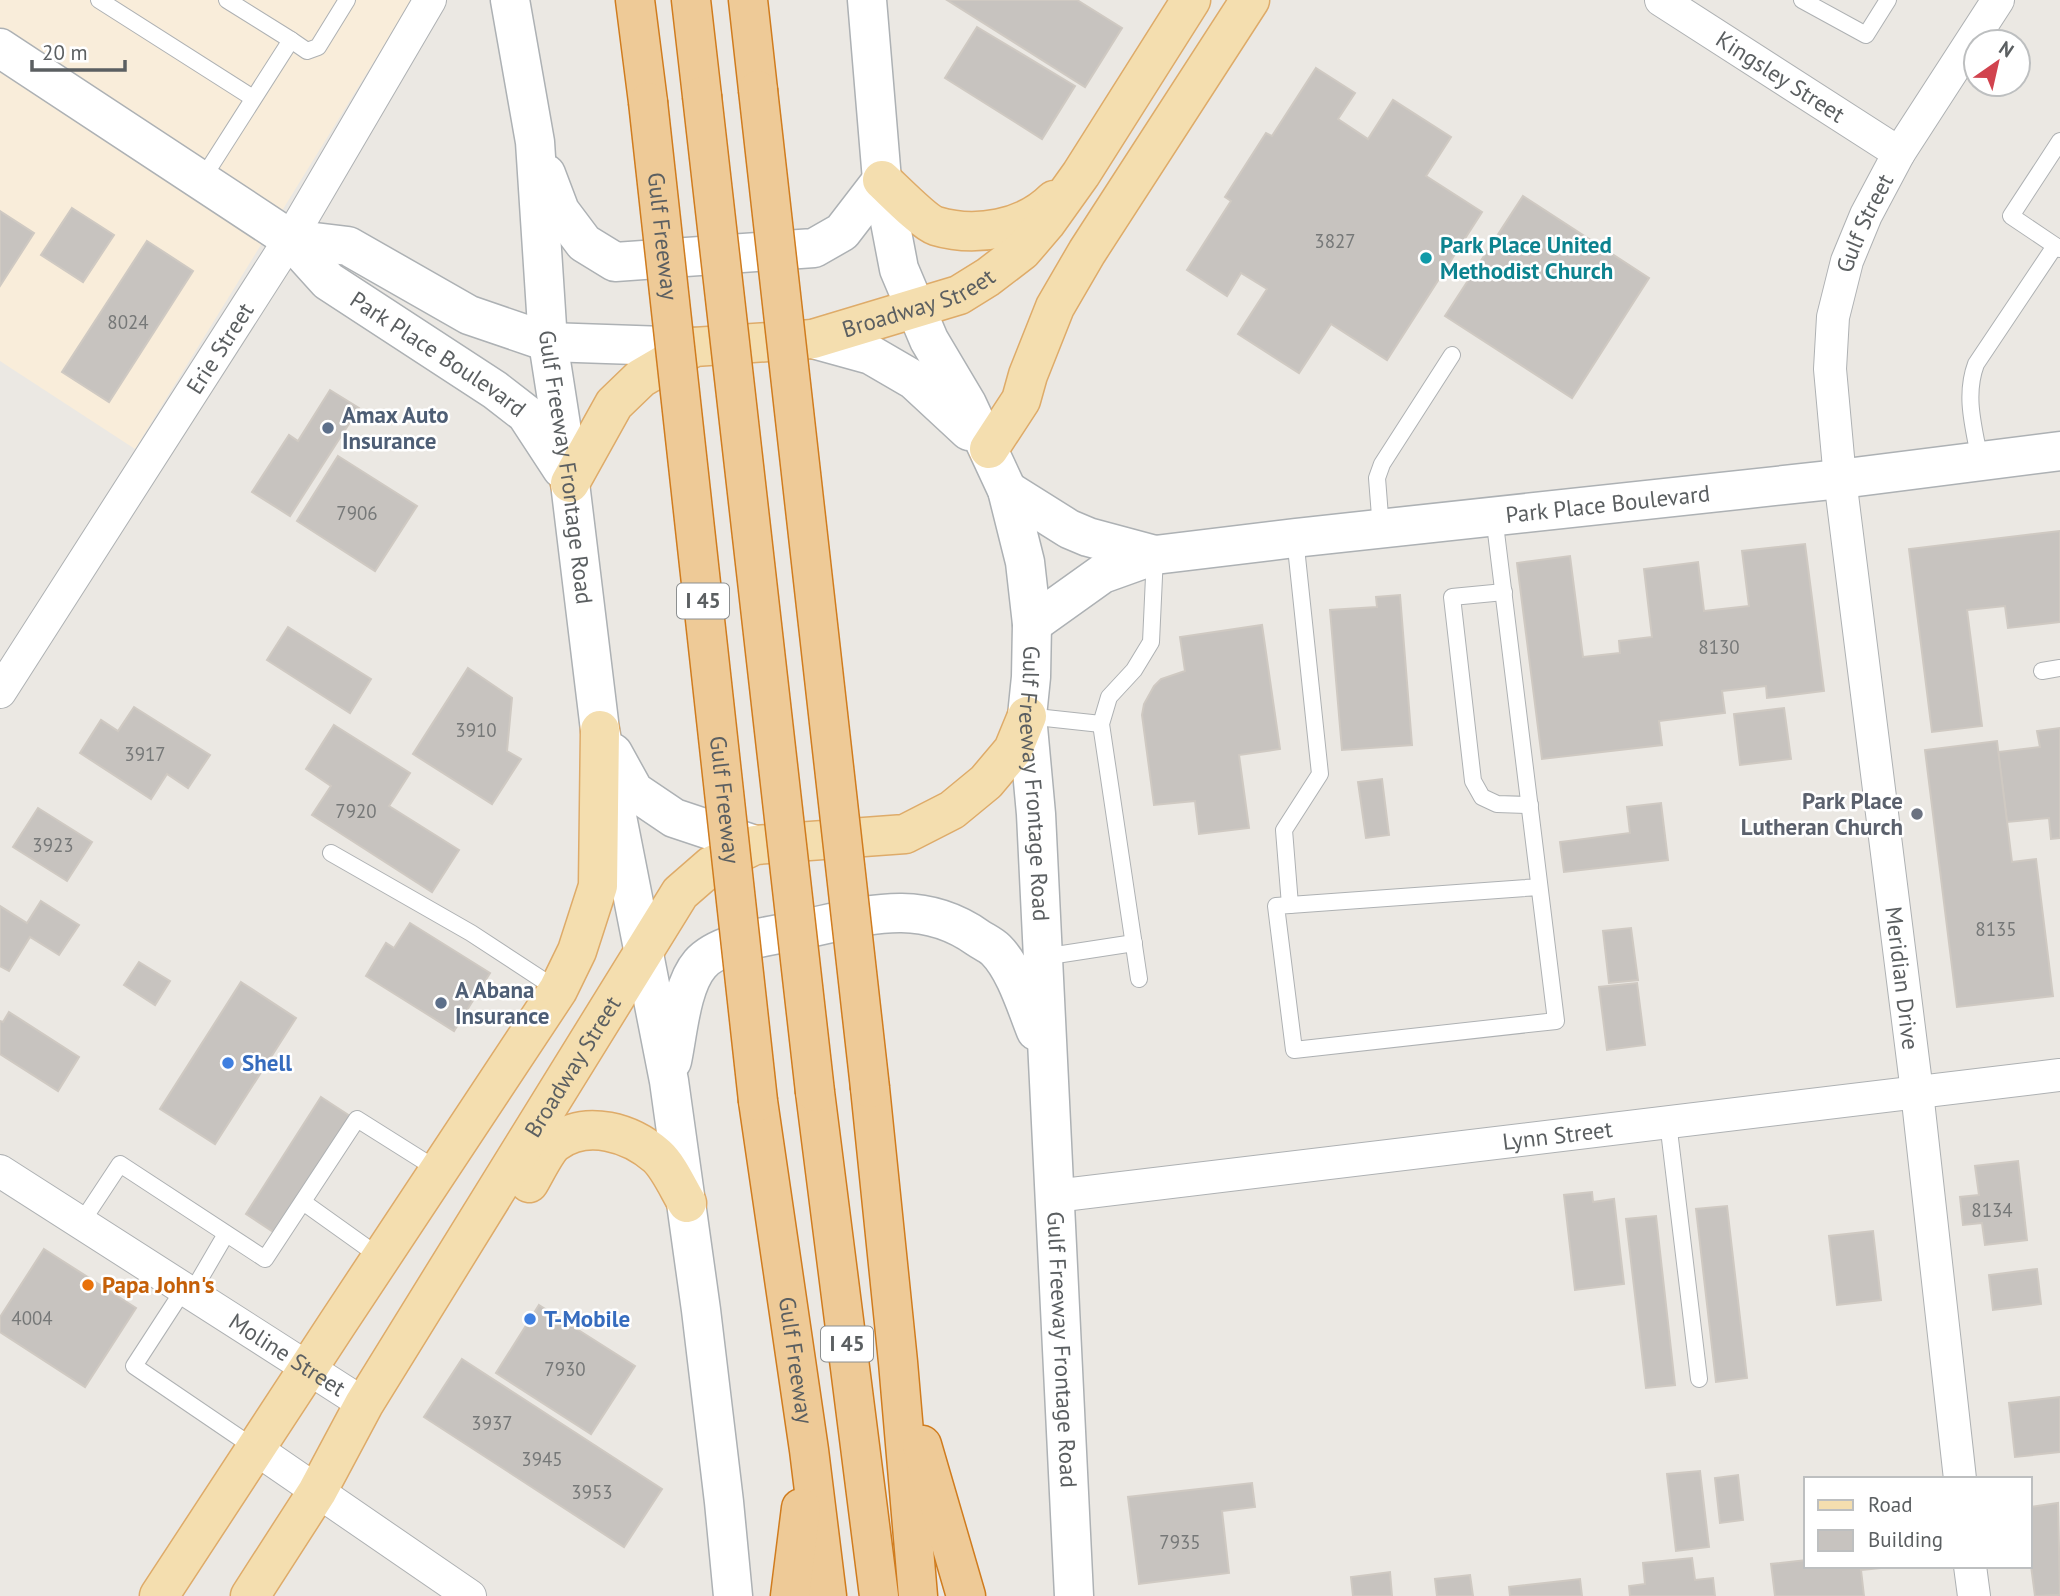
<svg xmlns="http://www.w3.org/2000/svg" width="2060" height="1596" font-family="'PT Sans',sans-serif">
<rect width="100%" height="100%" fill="#ebe8e3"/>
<polygon fill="#f9edda" points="0,0 412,0 135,449 0,361"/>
<g fill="#c7c3bf" stroke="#cfc9c2" stroke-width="2">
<polygon points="947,0 1077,0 1122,28 1085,87"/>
<polygon points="977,27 1075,86 1042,139 945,78"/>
<polygon points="1316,68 1355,93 1338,119 1368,139 1393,100 1451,137 1426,176 1482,212 1387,360 1331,324 1299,373 1238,334 1267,289 1241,273 1227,296 1187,270 1231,201 1225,197 1266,133 1272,136"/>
<polygon points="1523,196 1649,278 1572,398 1445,316"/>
<polygon points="72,208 114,235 83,282 41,255"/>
<polygon points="0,211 34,233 0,286"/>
<polygon points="147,241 193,271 109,402 62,372"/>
<polygon points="330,390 359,408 290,516 252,492 289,435 298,441"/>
<polygon points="338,456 417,506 375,571 297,521"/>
<polygon points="2060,531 2060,622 2008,628 2005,606 1967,610 1982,726 1932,732 1909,549"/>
<polygon points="1805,544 1824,691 1767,698 1766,686 1722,691 1725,713 1659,721 1662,745 1542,759 1517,563 1570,556 1583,657 1620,653 1619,641 1652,637 1644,569 1698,562 1704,611 1749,606 1742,551"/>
<polygon points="1400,595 1412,745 1342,750 1330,610 1377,607 1376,597"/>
<polygon points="1262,625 1280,749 1239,755 1249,828 1199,834 1195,801 1154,805 1142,715 1144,704 1154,686 1161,679 1185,671 1180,637"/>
<polygon points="288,627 371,679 350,713 267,660"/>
<polygon points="468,668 512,698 507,751 521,759 492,804 413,754"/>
<polygon points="134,707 210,755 188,788 167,774 151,799 80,753 101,720 118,731"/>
<polygon points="1784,708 1791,759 1740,765 1734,714"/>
<polygon points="334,725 410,773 389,806 459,850 432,892 312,815 331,786 306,769"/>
<polygon points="2060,728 2060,838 2051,839 2049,818 2007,822 1998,752 2040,747 2037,731"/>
<polygon points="1997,741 2012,862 2036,859 2053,996 1957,1007 1925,750"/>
<polygon points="1382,779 1389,835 1366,838 1358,782"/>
<polygon points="1661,803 1668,860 1564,872 1560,842 1630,833 1627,807"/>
<polygon points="38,808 92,842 67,881 13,847"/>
<polygon points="41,901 79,925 59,955 30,937 9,971 0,966 0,906 27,923"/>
<polygon points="410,923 490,973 454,1031 366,976 386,943 394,948"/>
<polygon points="1631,928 1638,980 1609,983 1603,931"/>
<polygon points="139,962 170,981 155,1005 124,985"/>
<polygon points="241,982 296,1018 215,1144 160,1109"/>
<polygon points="1637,983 1645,1045 1607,1050 1599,987"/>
<polygon points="9,1012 79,1057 58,1091 0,1054 0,1021 3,1022"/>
<polygon points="321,1097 350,1116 275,1233 246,1214"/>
<polygon points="2018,1161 2027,1240 1985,1245 1982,1223 1963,1225 1960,1197 1979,1195 1975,1166"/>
<polygon points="1592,1192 1593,1202 1614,1199 1624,1284 1575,1290 1564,1195"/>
<polygon points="1727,1206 1747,1378 1716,1382 1696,1209"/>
<polygon points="1656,1216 1675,1385 1646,1388 1626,1219"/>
<polygon points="1873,1231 1881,1300 1837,1305 1829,1236"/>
<polygon points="44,1249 136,1308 85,1387 0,1332 0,1317"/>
<polygon points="2037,1269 2041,1304 1993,1310 1989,1275"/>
<polygon points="539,1305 635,1366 591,1434 496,1373"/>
<polygon points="462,1359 662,1489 624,1547 424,1417"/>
<polygon points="2060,1397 2060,1452 2015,1457 2009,1403"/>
<polygon points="1700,1471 1709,1547 1676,1551 1667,1474"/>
<polygon points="1738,1475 1743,1520 1720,1523 1715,1478"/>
<polygon points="1252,1483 1255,1507 1222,1511 1229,1573 1139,1584 1128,1497"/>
<polygon points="2058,1503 2060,1595 2035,1596 2030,1558 2030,1507"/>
<polygon points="1692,1558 1695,1580 1713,1578 1715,1596 1630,1596 1629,1586 1645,1584 1643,1563"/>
<polygon points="1806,1560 1806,1566 1891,1567 1861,1570 1864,1596 1775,1596 1771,1564"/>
<polygon points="1390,1572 1392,1596 1353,1596 1351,1577"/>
<polygon points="1470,1575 1473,1596 1437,1596 1435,1579"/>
<polygon points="1580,1579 1582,1596 1510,1596 1509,1587"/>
</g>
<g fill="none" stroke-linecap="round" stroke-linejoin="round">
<defs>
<g id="lane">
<polyline points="99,0 253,98"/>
<polyline points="1802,0 1866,35 1888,0"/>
<polyline points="291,40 307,51 318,47 347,0"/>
<polyline points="2060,141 2011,216 2060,249"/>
<polyline points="201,181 291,40 227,0"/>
<path d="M1980,461C1974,428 1964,396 1976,364L2055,246"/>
<polyline points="1494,516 1556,1021 1294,1050 1276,906 1539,887"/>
<polyline points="1381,529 1377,478 1382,464 1452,355"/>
<polyline points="1504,592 1452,597 1473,781 1482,797 1497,804 1530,805"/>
<polyline points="2042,671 2060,668"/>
<polyline points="1027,716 1101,724"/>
<polyline points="331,853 471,933 558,990"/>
<polyline points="1290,905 1284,830 1320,774 1295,538"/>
<polyline points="1043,957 1134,943"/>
<polyline points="1139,979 1101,724 1109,697 1134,670 1151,642 1155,555"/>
<polyline points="1668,1122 1699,1379"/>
<polyline points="303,1202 380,1257"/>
<polyline points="81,1223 120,1164 265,1259 357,1119 438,1170"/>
<polyline points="184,1289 134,1366 256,1449"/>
<polyline points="191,1294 226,1234"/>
</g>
<g id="street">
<path id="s1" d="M1661,0L1899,153"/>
<path id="s2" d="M0,692L290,239L430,0"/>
<path id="s3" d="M0,1171L364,1404"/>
<path id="s4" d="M1055,1196L2060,1075"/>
<polyline points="256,1449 470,1596"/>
<path id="s5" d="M1960,1479L1917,1092L1840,479L1830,369L1833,317L1847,261L1866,215L1899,153L1998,0"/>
<polyline points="1970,1566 1974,1596"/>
</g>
<g id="secondary">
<path id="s6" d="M510,0L535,142L548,342L570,483L600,730L669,1081L701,1310L724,1502L733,1596"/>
<path id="s7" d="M867,0L882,180L899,269L929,340L967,404L1007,490L1025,562L1032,624L1031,677L1027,716L1036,814L1074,1596"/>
<path id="s8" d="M0,48L290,239L328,281L495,390L526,414L562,469"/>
<polyline points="546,174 560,211 584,243 615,262 814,248 842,232 882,180"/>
<polyline points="290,239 348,246 469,315 548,342 694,347"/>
<polyline points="813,339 871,355 914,380 969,431"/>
<polyline points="1007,490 1069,529 1088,537 1155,555"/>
<path id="s9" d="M1032,624L1102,574L1155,555L1295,538L1840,479L2060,451"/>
<polyline points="613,753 634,791 674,818 755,845"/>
<path d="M672,1061C678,1033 681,986 700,964C719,942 766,937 794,931C860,918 917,895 978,938C984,942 991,945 996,950C1015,969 1026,1006 1036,1031"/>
</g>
<g id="primary">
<path d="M882,180C893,190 924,222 936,226C976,238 1025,229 1054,200"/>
<polyline points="989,449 1021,400 1028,375 1055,307 1087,252 1250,0"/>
<path id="s10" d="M570,483L614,404L641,378L694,347L813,339L959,295L988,277L1022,251L1046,223L1081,174L1191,0"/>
<path d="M529,1183C535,1173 547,1148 556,1142C587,1119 631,1133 657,1156C669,1167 678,1188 687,1203"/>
<path d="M159,1596C291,1393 424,1192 558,990L577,951L598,886L600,730"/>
<path id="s11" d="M250,1596L317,1492L364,1404L680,893L711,866L755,845L905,834L952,810L986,782L1013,750L1027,716"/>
</g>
<g id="highway">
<polyline points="635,0 648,102"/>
<polyline points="691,0 702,96"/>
<polyline points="748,0 758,90"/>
<polyline points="870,1088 898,1362 918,1596"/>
<polyline points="815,1092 879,1596"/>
<path id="s12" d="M758,1101L809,1450L827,1596"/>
<polyline points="922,1445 966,1596"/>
<polyline points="790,1596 801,1508"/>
</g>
</defs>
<use href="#lane" stroke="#aeb1b3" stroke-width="18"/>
<use href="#street" stroke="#aeb1b3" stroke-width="34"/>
<use href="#secondary" stroke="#adb1b4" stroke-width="41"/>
<use href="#primary" stroke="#deab69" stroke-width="41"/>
<use href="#highway" stroke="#d07c1e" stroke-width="41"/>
<use href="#lane" stroke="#fff" stroke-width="16"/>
<use href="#street" stroke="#fff" stroke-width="32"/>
<use href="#secondary" stroke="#fff" stroke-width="38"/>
<use href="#primary" stroke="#f4deaf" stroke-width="38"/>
<use href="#highway" stroke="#eeca97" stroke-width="38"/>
<defs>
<g id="highway-bridge">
<polyline points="758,90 870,1088"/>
<polyline points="702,96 815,1092"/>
<path id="s13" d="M648,102L758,1101"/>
</g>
</defs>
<use href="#highway-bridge" stroke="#d07c1e" stroke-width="41" stroke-linecap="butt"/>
<use href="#highway-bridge" stroke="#eeca97" stroke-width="38"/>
</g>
<circle fill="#0f9aa8" stroke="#fff" stroke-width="2.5" cx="1426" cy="258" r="7"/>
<g fill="#5c6f8a" stroke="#fff" stroke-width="2.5">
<circle cx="328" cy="428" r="7"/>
<circle cx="441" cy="1003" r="7"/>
</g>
<circle fill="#6b7280" stroke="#fff" stroke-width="2.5" cx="1917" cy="814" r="7"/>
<g fill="#3f7fe0" stroke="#fff" stroke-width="2.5">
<circle cx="228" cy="1063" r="7"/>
<circle cx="530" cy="1319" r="7"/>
</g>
<circle fill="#e8710a" stroke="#fff" stroke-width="2.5" cx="88" cy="1285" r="7"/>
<g text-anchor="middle" stroke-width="5" stroke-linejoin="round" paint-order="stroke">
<g font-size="19" fill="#767878">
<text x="1335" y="248">3827</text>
<text x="128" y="329">8024</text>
<text x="357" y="520">7906</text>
<text x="1719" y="654">8130</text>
<text x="476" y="737">3910</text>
<text x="145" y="761">3917</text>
<text x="356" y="818">7920</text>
<text x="53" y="852">3923</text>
<text x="1996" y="936">8135</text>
<text x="1992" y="1217">8134</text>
<text x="32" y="1325">4004</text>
<text x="565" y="1376">7930</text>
<text x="492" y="1430">3937</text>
<text x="542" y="1466">3945</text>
<text x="592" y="1499">3953</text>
<text x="1180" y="1549">7935</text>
</g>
<g fill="#fff" stroke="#8c8f90" stroke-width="2">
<rect x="677" y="583.5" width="52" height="35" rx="5"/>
<rect x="821" y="1326.5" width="52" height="35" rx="5"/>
</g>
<g font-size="21" font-weight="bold" fill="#5b5f61">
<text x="703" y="608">I 45</text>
<text x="847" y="1351">I 45</text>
</g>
<g font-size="23" fill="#5b5f61" stroke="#fff">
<text dy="8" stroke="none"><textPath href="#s1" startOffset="142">Kingsley Street</textPath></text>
<text dy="8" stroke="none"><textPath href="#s5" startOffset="1269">Gulf Street</textPath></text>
<text dy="8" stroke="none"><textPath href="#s13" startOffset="135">Gulf Freeway</textPath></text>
<text dy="8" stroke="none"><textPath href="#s10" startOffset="420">Broadway Street</textPath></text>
<text dy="8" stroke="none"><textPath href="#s2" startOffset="408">Erie Street</textPath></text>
<text dy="8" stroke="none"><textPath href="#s8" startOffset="536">Park Place Boulevard</textPath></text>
<text dy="8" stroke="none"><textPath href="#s6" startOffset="471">Gulf Freeway Frontage Road</textPath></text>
<text dy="8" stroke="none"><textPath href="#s9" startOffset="598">Park Place Boulevard</textPath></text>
<text dy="8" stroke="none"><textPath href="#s7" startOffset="814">Gulf Freeway Frontage Road</textPath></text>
<text dy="8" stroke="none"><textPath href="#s13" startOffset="702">Gulf Freeway</textPath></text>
<text transform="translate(1902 978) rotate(83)" y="8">Meridian Drive</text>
<text dy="8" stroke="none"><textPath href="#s11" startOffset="620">Broadway Street</textPath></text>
<text dy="8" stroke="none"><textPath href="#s4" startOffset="506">Lynn Street</textPath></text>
<text dy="8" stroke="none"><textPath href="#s7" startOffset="1381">Gulf Freeway Frontage Road</textPath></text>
<text dy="8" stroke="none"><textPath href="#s3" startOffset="341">Moline Street</textPath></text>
<text dy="8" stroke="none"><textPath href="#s12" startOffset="262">Gulf Freeway</textPath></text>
</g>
<g font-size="23" font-weight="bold" fill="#0d838f" stroke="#fff" text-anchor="start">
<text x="1440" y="253">Park Place United<tspan x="1440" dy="26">Methodist Church</tspan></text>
</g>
<g font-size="23" font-weight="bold" fill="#4e5e75" stroke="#fff" text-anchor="start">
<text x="342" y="423">Amax Auto<tspan x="342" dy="26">Insurance</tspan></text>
<text x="455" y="998">A Abana<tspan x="455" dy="26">Insurance</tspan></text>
</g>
<g font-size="23" font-weight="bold" fill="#5b616d" stroke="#fff" text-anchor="end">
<text x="1903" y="809">Park Place<tspan x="1903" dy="26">Lutheran Church</tspan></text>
</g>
<g font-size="23" font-weight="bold" fill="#366cbe" stroke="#fff" text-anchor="start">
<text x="242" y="1071">Shell</text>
<text x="544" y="1327">T-Mobile</text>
</g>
<g font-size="23" font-weight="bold" fill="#c56008" stroke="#fff" text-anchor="start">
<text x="102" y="1293">Papa John's</text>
</g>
</g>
<rect x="1804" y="1477" width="228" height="91" fill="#ffffff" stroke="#bdbfc0" stroke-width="2"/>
<rect x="1818" y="1500" width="35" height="10" fill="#f4deaf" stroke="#bdbfc0" stroke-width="2"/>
<text x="1868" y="1512" font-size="21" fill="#5b5f61">Road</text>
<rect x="1818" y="1530" width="35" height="21" fill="#c7c3bf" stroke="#bdbfc0" stroke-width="2"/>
<text x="1868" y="1547" font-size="21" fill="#5b5f61">Building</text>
<g transform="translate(1997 63) rotate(34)"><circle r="33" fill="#ffffff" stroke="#bdbfc0" stroke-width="2"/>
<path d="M0-5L12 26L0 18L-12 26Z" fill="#d1434e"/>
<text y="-10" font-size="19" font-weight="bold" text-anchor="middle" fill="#5b5f61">N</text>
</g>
<path d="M32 60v10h93v-10" fill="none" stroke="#5b5f61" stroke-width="3.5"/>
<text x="42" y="60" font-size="21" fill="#5b5f61" stroke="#ffffff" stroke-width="5" paint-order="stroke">20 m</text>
</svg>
